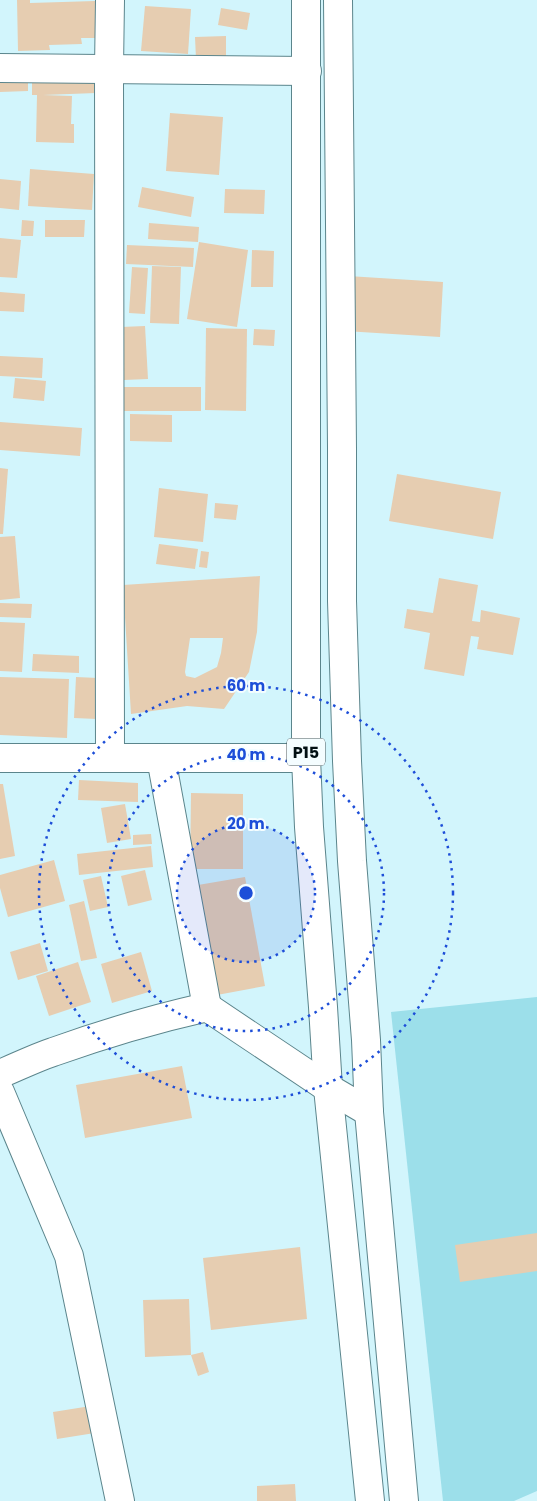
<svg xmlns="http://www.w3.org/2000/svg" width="537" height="1501" font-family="Poppins,sans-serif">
<rect width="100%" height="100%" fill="#d2f5fc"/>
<polygon fill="#9cdfea" points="537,997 537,1491 514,1501 443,1501 391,1012"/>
<g fill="#e6cdb1" fill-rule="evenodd">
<polygon points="17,0 30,0 30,3 95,1 96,38 81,38 82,44 49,45 50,50 18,51"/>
<polygon points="145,6 191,9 188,54 141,51"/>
<polygon points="221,8 250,13 247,30 218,25"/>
<polygon points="226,36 226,58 196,59 195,37"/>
<polygon points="96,78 96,93 43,95 72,96 71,124 74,124 74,143 36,142 37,95 32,95 32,80"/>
<polygon points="0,79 28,79 28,91 0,92"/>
<polygon points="170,113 223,117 219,175 166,171"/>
<polygon points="30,169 94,174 92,210 28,206"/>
<polygon points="0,179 21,181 19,210 0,208"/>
<polygon points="142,187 194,197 191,217 138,207"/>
<polygon points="225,189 265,190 264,214 224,213"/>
<polygon points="22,220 34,221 33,236 21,236"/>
<polygon points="45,220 85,220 84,237 45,237"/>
<polygon points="149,223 199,227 198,242 148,239"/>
<polygon points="0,238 21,240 17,278 0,277"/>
<polygon points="199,242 248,250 237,327 187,319"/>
<polygon points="127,245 194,248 193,267 126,264"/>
<polygon points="252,250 274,251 273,287 251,287"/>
<polygon points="152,266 181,267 179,324 150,323"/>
<polygon points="132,267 148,268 145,314 129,313"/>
<polygon points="348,276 443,282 440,337 345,331"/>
<polygon points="0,292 25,294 24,312 0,311"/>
<polygon points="145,326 148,379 124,380 121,327"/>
<polygon points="206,328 247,329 246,411 205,410"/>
<polygon points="254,329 275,330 274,346 253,345"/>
<polygon points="0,356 43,358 42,378 0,376"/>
<polygon points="15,378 46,381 44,401 13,398"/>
<rect x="120" y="387" width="81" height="24"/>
<polygon points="130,414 172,415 172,442 130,441"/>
<polygon points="0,422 82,428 80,456 0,450"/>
<polygon points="0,468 8,469 3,534 0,534"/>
<polygon points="397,474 501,492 493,539 389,521"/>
<polygon points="159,488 208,494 203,542 154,537"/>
<polygon points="215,503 238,505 236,520 214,518"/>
<polygon points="15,536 20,598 0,600 0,537"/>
<polygon points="159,544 198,549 195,569 156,564"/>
<polygon points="201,551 209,552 207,568 199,567"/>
<path d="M260,576L257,632L249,672L224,709L187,706L131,714L123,585ZM190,638H223L221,653L217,667L195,678L186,676L185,672Z"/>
<polygon points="439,578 478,585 472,621 480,622 481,610 520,618 513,655 477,649 479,637 471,636 464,676 424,669 430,633 404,628 407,609 433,613"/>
<polygon points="0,603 32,604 31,618 0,617"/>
<polygon points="0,622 25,623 22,672 0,671"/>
<polygon points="33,654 79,656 79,673 32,671"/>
<polygon points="0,677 69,679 67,738 0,735"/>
<polygon points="76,677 98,678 97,719 74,718"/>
<polygon points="79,780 138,783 138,802 78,800"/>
<polygon points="0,784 3,784 15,856 0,859"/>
<polygon points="191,793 243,794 243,869 190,869"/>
<polygon points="125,804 131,839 107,843 101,808"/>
<polygon points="151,834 152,844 133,845 133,835"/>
<polygon points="151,846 153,867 79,875 77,854"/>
<polygon points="54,860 65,901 8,917 0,888 0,875"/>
<polygon points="145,870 152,900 128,906 121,876"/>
<polygon points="101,876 108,907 90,911 83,880"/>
<polygon points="245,877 265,986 217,995 198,885"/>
<polygon points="84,901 97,958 81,961 69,905"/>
<polygon points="40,943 48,971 18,980 10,952"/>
<polygon points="141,952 152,991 112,1003 101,964"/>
<polygon points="78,962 91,1002 49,1016 36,976"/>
<polygon points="182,1066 192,1118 85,1138 76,1085"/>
<polygon points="537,1233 537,1271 460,1282 455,1245"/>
<polygon points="300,1247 307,1319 211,1330 203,1258"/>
<polygon points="189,1299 191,1355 203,1352 209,1372 198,1376 191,1355 145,1357 143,1300"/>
<polygon points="97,1405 101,1432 57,1439 53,1412"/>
<polygon points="295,1484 296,1501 257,1501 257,1486"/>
</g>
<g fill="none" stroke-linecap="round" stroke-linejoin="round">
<defs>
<g id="street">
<polyline points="0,68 307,71"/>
<polyline points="110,757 109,68 110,0"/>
<polyline points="0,758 306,758"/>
<polyline points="161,758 207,1007"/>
<path d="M0,1074C17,1067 35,1058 53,1052C103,1034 154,1019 207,1007L328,1088L369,1112"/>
<polyline points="0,1092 69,1256 120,1501"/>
</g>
<g id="primary">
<polyline points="306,0 306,758 309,827 323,1007 328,1088 370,1501"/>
<polyline points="338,0 342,448 342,601 347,761 352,861 366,1040 369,1112 404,1501"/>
</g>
</defs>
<use href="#street" stroke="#5b858c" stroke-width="30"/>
<use href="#primary" stroke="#5b858c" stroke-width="30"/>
<use href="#street" stroke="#fff" stroke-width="28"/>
<use href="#primary" stroke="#fff" stroke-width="28"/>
</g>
<circle cx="246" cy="893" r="69" fill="#1d4ed8" fill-opacity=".12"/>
<g fill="none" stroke="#1d4ed8" stroke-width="2.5" stroke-dasharray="2.5 5">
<circle cx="246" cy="893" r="69"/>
<circle cx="246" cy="893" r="138"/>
<circle cx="246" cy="893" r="207"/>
</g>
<g text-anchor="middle" stroke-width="4" stroke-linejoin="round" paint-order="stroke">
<rect fill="#f4fdff" stroke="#4a5659" stroke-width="1" x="287" y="738.5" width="38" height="27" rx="4"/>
<g font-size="16" font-weight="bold" fill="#010f12">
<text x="306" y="758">P15</text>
</g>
</g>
<circle cx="246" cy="893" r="8" fill="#1d4ed8" stroke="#f4fdff" stroke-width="2.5"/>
<g font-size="15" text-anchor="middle" font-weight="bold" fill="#1d4ed8" stroke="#f4fdff" stroke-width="4" stroke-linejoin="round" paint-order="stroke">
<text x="246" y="691">60 m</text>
<text x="246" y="760">40 m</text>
<text x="246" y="829">20 m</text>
</g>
</svg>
